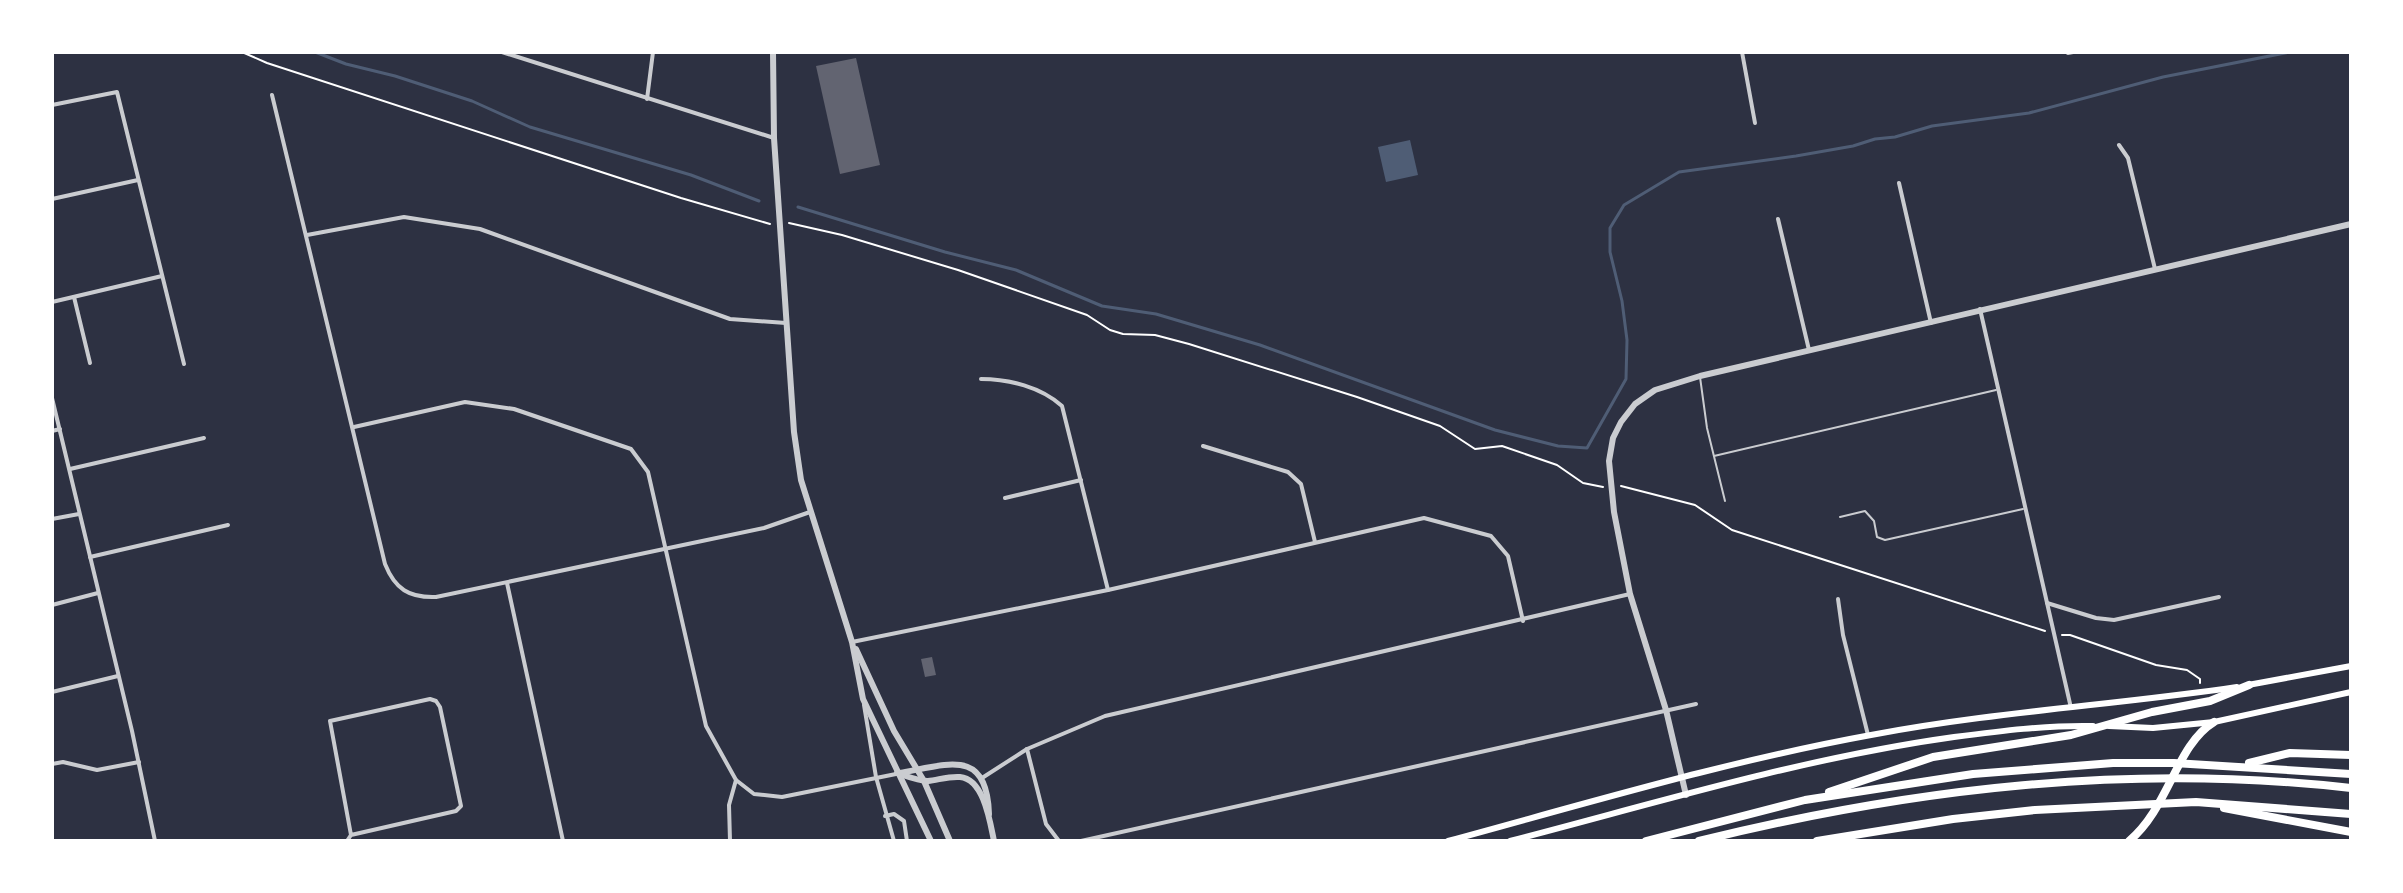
<svg xmlns="http://www.w3.org/2000/svg" width="2403" height="893" font-family="Lora,serif">
<rect width="100%" height="100%" fill="#2d3142"/>
<polygon fill="#4f5d75" points="1410,140 1418,175 1386,182 1378,147"/>
<g fill="none" stroke-linecap="round" stroke-linejoin="round">
<g stroke="#4f5d75" stroke-width="3">
<polyline points="315,52 346,64 395,76 472,101 530,127 691,175 759,201"/>
<polyline points="798,207 945,252 1016,270 1102,306 1156,314 1260,345 1495,430 1558,446 1587,448 1626,379 1627,340 1622,301 1610,252 1610,228 1624,205 1679,172 1796,156 1853,146 1875,139 1895,137 1932,126 2029,113 2163,77 2290,52"/>
</g>
</g>
<g fill="#626471">
<polygon points="856,58 880,165 840,174 816,66"/>
<polygon points="932,657 936,675 925,677 921,659"/>
</g>
<g fill="none" stroke-linecap="round" stroke-linejoin="round">
<g stroke="#fff" stroke-width="2">
<polyline points="242,52 267,63 681,198 770,224"/>
<polyline points="789,223 842,235 958,270 1087,315 1110,330 1123,334 1155,335 1189,344 1357,397 1440,426 1475,449 1502,446 1557,465 1583,483 1603,487"/>
<polyline points="1621,486 1695,505 1732,530 2045,631"/>
<polyline points="2062,635 2070,635 2156,665 2187,670 2200,679 2200,683"/>
</g>
<g stroke="#caccd0" stroke-width="2">
<polyline points="1700,377 1707,428 1725,501"/>
<polyline points="1714,456 1996,390"/>
<polyline points="1840,517 1865,511 1874,521 1877,537 1885,540 2023,509"/>
</g>
<g stroke="#caccd0" stroke-width="4">
<polyline points="502,52 774,138"/>
<polyline points="1742,52 1755,123"/>
<polyline points="2068,53 2073,52"/>
<path d="M272,95L385,564C395,589 409,598 436,597L764,528L810,512"/>
<polyline points="647,99 653,52"/>
<polyline points="52,105 117,92 184,364"/>
<polyline points="2119,145 2128,158 2155,269"/>
<polyline points="1899,183 1931,323"/>
<polyline points="52,199 138,180"/>
<polyline points="1778,219 1809,350"/>
<polyline points="307,235 404,217 480,229 730,319 786,323"/>
<polyline points="74,297 90,363"/>
<polyline points="52,302 162,276"/>
<polyline points="1980,309 2071,708"/>
<path d="M981,379C1009,379 1041,387 1062,406L1108,590"/>
<polyline points="52,398 132,731 155,841"/>
<polyline points="354,427 465,402 514,409 631,449 648,472 706,726 736,780 754,794 782,797 896,774"/>
<polyline points="52,431 60,429"/>
<polyline points="1203,446 1288,472 1301,484 1315,542"/>
<polyline points="70,469 204,438"/>
<polyline points="1005,498 1081,480"/>
<polyline points="52,519 79,514"/>
<polyline points="90,557 228,525"/>
<polyline points="507,583 563,841"/>
<polyline points="1838,599 1843,635 1868,735"/>
<polyline points="2047,603 2096,618 2114,620 2219,597"/>
<polyline points="52,605 98,593"/>
<polyline points="852,642 1108,590 1424,518 1491,536 1508,556 1523,621"/>
<polyline points="52,692 118,676"/>
<polyline points="864,705 876,777 894,841"/>
<polyline points="1027,749 1046,824 1059,841 1062,841"/>
<polyline points="52,764 63,762 97,770 139,762"/>
<polyline points="982,778 1027,749 1105,716 1630,594"/>
<polyline points="885,816 894,814 904,821 907,841"/>
<polyline points="347,841 351,835 456,811 461,806 440,707 436,701 430,699 330,721 351,835"/>
<polyline points="730,841 729,805 736,780"/>
<polyline points="1081,841 1696,704"/>
</g>
<g stroke="#caccd0" stroke-width="6">
<polyline points="773,52 774,138 794,432 801,480 852,642 863,699 931,841"/>
<polyline points="856,649 894,731 924,781 950,841"/>
<path d="M897,773C906,776 918,781 928,781C938,780 949,776 960,777C984,779 990,822 994,841"/>
<path d="M900,773C949,764 987,748 989,814"/>
<polyline points="1686,795 1666,710 1630,594 1614,512 1609,461 1613,438 1621,422 1635,404 1655,390 1700,376 2351,224"/>
</g>
<g stroke="#fff" stroke-width="6">
<polyline points="2248,685 2351,666"/>
<polyline points="2109,726 2153,728 2214,722 2351,692"/>
<path d="M1448,841C1588,803 1728,761 1871,735C1992,712 2115,705 2237,687"/>
<path d="M1510,841C1657,803 1803,758 1954,737C2000,731 2047,725 2093,726"/>
</g>
<g stroke="#fff" stroke-width="8">
<polyline points="2249,763 2290,753 2351,755"/>
<polyline points="1829,792 1933,757 2071,735 2152,712 2210,701 2249,685"/>
<polyline points="2224,808 2351,832"/>
<polyline points="1646,841 1805,800 1973,774 2113,763 2174,763 2351,774"/>
<path d="M1699,841C1914,788 2130,763 2351,788"/>
<polyline points="1817,841 1953,819 2035,810 2196,802 2351,814"/>
<path d="M2129,841C2169,808 2176,745 2214,722"/>
</g>
</g>
<rect width="2403" height="893" fill="none" stroke="#ffffff" stroke-width="108"/>
</svg>
